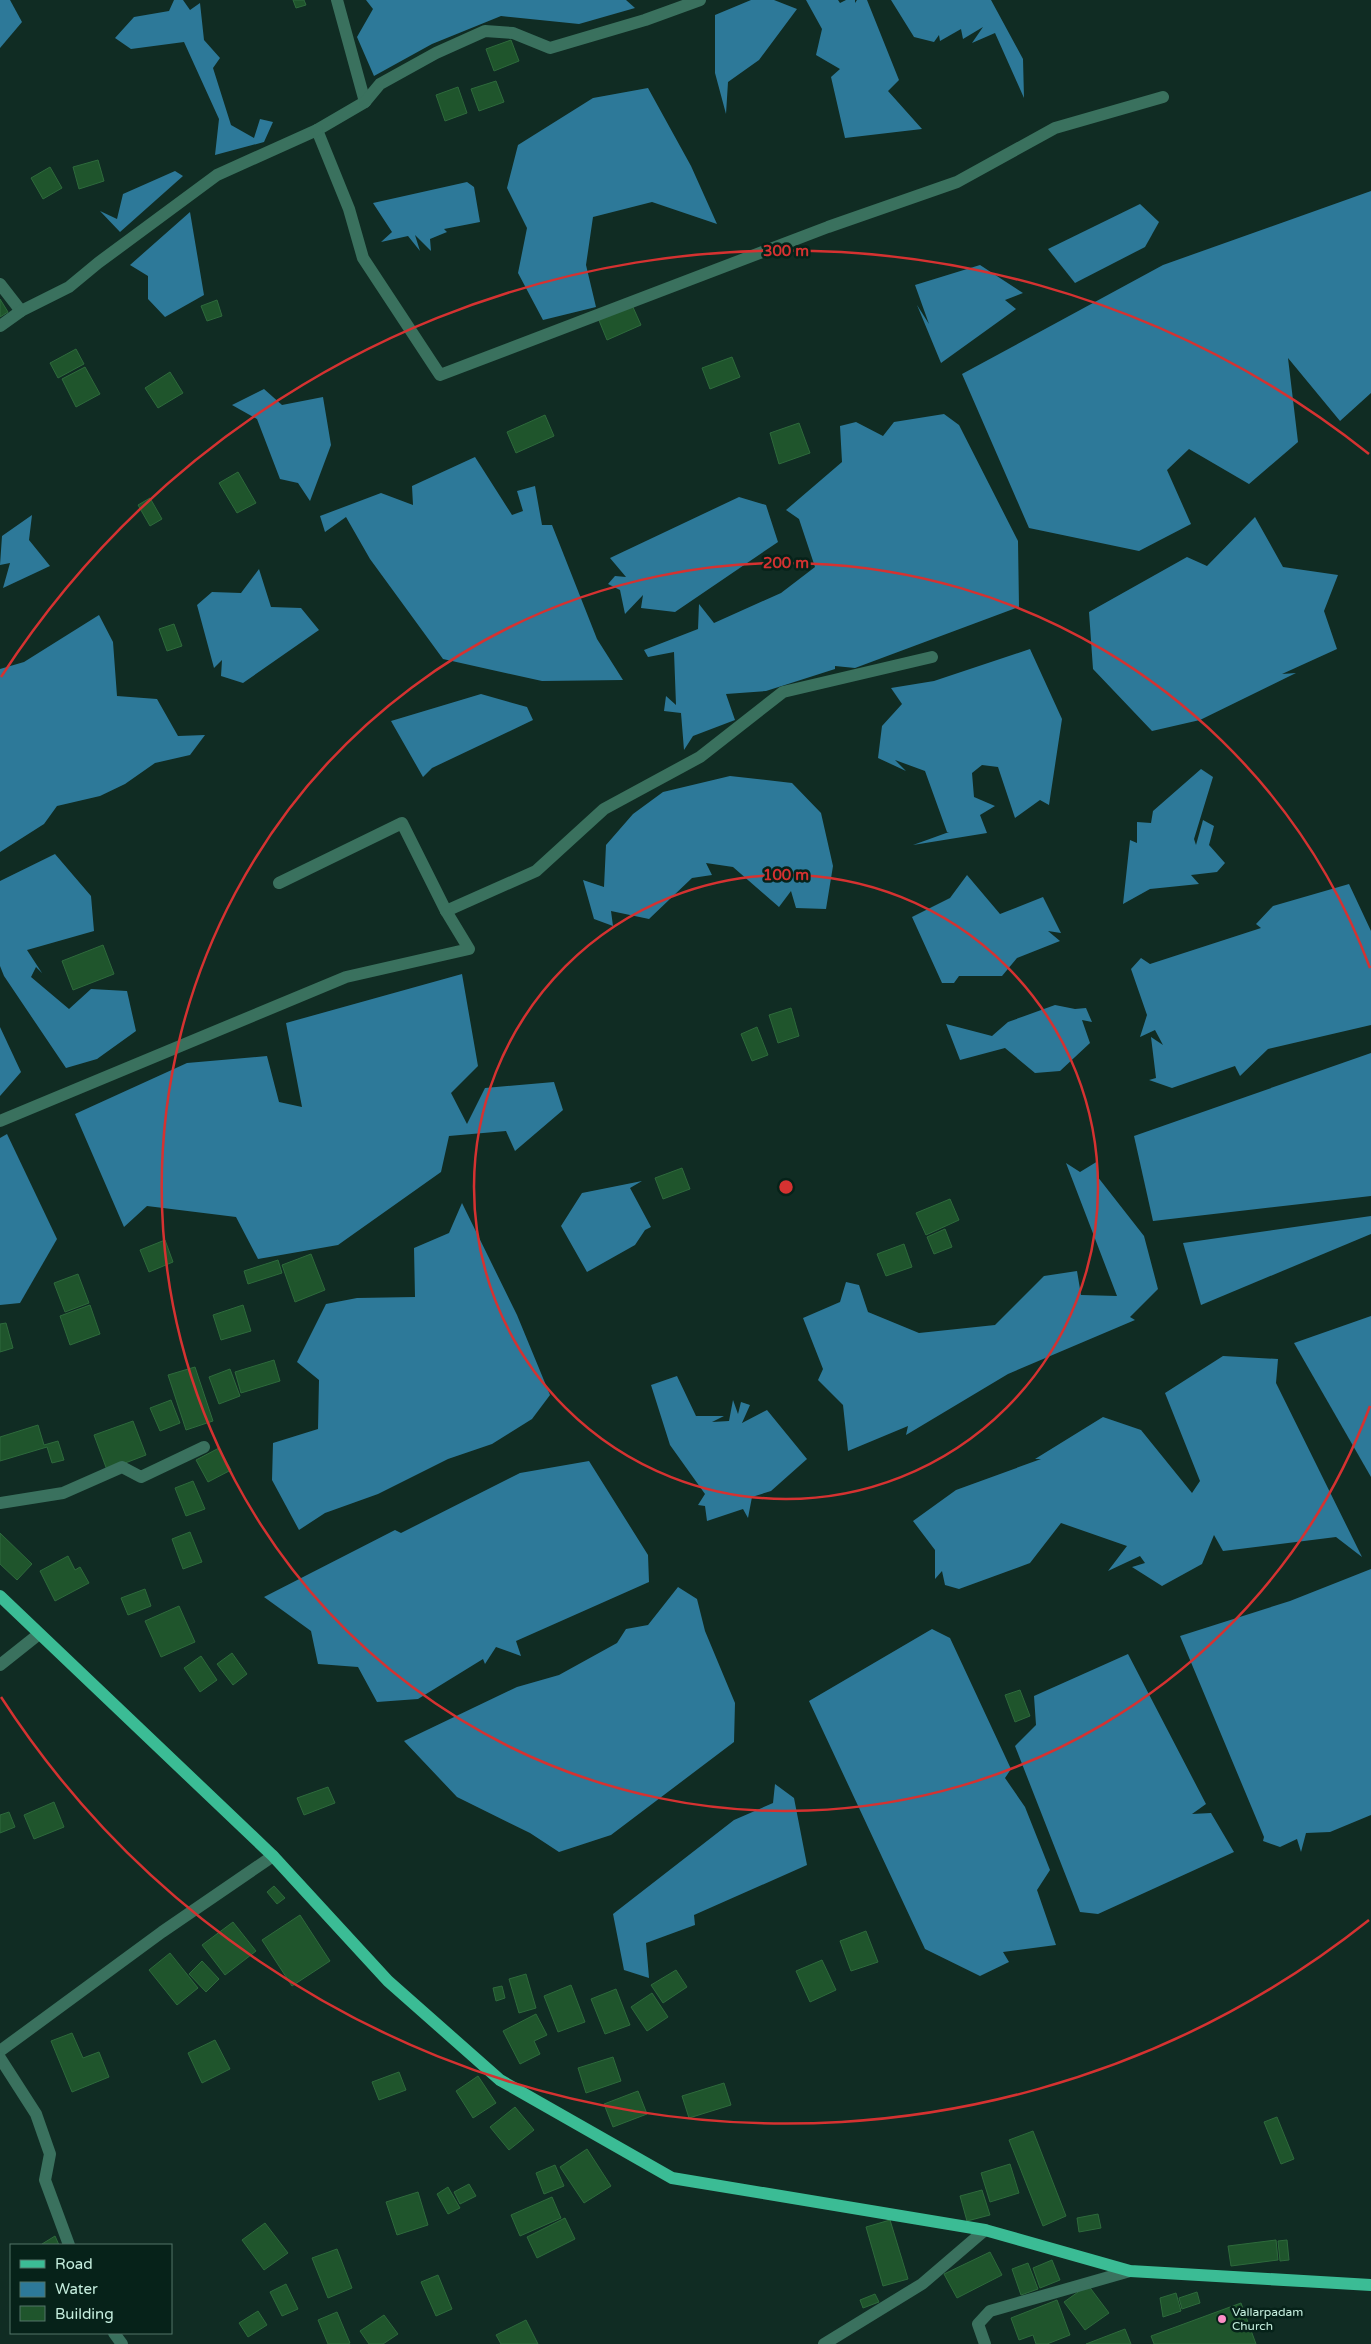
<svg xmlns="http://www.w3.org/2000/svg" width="1371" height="2344" font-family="'Varela Round',sans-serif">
<rect width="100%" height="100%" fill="#102c23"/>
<g fill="#2d7999">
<polygon points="0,0 10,0 22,22 0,48"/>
<polygon points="174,0 183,0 190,10 200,3 204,40 220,58 213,68 231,125 254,138 260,119 273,122 264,142 215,155 219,119 184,42 131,49 115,38 134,17 169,11"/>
<polygon points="366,0 626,0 635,8 579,24 501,16 432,44 374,76 357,37 373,9"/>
<polygon points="751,0 774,0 797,9 759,60 728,82 726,114 715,73 715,15"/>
<polygon points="806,0 838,0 840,3 846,0 855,0 855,3 857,0 867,0 899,80 888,91 922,129 845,138 831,77 840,69 816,55 822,29"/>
<polygon points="891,0 991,0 1023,59 1024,98 995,33 972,43 983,27 963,39 961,29 940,41 939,35 934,42 914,37"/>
<polygon points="648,88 691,166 717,224 652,202 593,217 586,265 596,307 543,320 518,273 527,228 507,188 518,145 593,98"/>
<polygon points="175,171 183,176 120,232 100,211 117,219 123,194"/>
<polygon points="467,182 474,187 480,222 444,229 447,232 430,239 431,251 415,235 420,251 408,236 381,242 392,232 373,203"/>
<polygon points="1371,191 1371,393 1340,421 1288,358 1298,442 1249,484 1189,449 1167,470 1191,524 1139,551 1029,528 962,374 1163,265"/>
<polygon points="1140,204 1159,222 1145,247 1075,283 1048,249"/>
<polygon points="190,212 204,295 165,317 148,299 148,276 130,265"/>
<polygon points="980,265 1023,293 1005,300 1016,309 941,363 917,305 929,324 915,285"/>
<polygon points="264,389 282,405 323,397 331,445 310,501 298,483 280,479 257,419 232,405"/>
<polygon points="944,414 959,425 1018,541 1019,607 855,668 835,666 835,669 766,691 726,694 735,720 693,736 684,750 681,713 664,711 666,696 676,705 674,652 648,657 644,650 698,629 699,604 714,623 781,593 815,567 799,519 786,510 842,462 840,426 856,422 883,436 894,422"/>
<polygon points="475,457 512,515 523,511 517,491 535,486 542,525 552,525 597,639 623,680 542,681 443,659 370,559 346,517 325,532 320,516 381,493 413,505 412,486"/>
<polygon points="739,497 766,505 778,542 675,612 641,608 643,595 625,614 620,590 608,584 615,576 626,577 610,558"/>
<polygon points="32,515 29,540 50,566 3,588 10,563 0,565 2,536"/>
<polygon points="1255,517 1283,567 1338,575 1324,611 1337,649 1282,674 1296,673 1200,720 1152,731 1093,669 1089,612 1187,557 1207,566"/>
<polygon points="259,569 271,607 301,608 319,630 243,683 221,676 222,660 214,668 197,605 212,592 241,593"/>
<polygon points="99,615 113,642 117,696 157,699 178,736 205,735 190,755 155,763 125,784 100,796 57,806 44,824 0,852 0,669 24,662"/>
<polygon points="1030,649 1062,719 1049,805 1040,800 1015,818 998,767 982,765 972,773 974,797 995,806 980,815 987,833 913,845 949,832 947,832 925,771 895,760 906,771 878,758 882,726 902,704 891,688 934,681"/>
<polygon points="481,694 527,707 533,720 432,768 423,777 391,721"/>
<polygon points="1201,769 1213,777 1194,839 1196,845 1203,820 1214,826 1209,845 1225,863 1217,872 1191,875 1199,884 1150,889 1123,904 1130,840 1137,843 1137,822 1151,823 1153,811"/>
<polygon points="730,776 792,783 821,813 833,866 826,909 796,908 791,891 779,907 733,867 706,863 712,875 692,878 649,919 611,911 613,926 594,919 583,880 604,887 606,845 633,814 663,792"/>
<polygon points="55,854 91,896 94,931 27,950 42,973 36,967 31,977 69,1009 91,989 127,991 136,1031 97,1059 66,1068 4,976 0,966 0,881"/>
<polygon points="967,875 1000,914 1043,897 1061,933 1048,931 1060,941 1017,958 1002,976 959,976 954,983 942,983 912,917 950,898"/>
<polygon points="1349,884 1371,931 1371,1025 1268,1049 1240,1076 1235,1066 1172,1088 1149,1080 1156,1078 1151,1037 1163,1045 1155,1030 1140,1037 1147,1015 1131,969 1141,958 1150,964 1261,928 1256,924 1273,906"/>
<polygon points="462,974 478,1066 451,1093 467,1124 485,1088 554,1082 563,1110 515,1151 506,1131 449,1136 441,1172 338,1245 258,1259 236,1217 147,1206 124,1227 75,1114 187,1063 267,1056 279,1102 302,1107 286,1023"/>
<polygon points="1055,1005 1075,1009 1086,1008 1092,1022 1082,1020 1090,1043 1060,1071 1035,1073 1005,1048 960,1060 946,1024 992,1036 1008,1022"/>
<polygon points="0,1027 21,1072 0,1096"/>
<polygon points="1371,1053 1371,1196 1153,1221 1134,1136"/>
<polygon points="7,1134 57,1239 20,1303 0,1305 0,1138"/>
<polygon points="1098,1161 1097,1176 1144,1236 1158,1289 1130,1317 1135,1320 1008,1374 906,1435 908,1426 848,1451 843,1405 818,1380 823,1369 803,1318 840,1302 846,1282 859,1285 868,1312 919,1333 995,1325 1044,1276 1077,1271 1081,1295 1117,1296 1066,1163 1080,1172"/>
<polygon points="642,1181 630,1188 651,1227 645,1230 635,1245 587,1272 561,1226 582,1193"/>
<polygon points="462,1203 517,1315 550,1395 532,1419 492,1444 448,1459 378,1494 325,1513 299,1530 272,1480 273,1443 318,1429 319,1380 297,1362 326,1304 357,1298 415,1297 414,1248 449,1233"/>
<polygon points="1371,1216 1371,1234 1201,1305 1183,1243"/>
<polygon points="1371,1316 1371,1477 1294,1343"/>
<polygon points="1223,1356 1278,1359 1276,1383 1362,1557 1336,1537 1223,1551 1214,1535 1202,1564 1162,1586 1132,1567 1145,1563 1140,1556 1108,1571 1127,1546 1061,1523 1030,1563 959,1589 945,1585 942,1571 935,1579 935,1550 913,1521 956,1490 1041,1459 1035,1459 1103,1417 1141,1430 1192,1493 1200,1481 1165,1393"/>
<polygon points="677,1376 696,1416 724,1416 712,1422 729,1421 733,1400 738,1414 741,1402 750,1405 742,1423 767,1410 807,1459 771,1491 752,1497 748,1518 743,1509 707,1521 705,1506 698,1505 705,1494 670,1445 651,1385"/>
<polygon points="589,1461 648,1555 649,1582 516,1641 521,1656 496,1647 485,1664 483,1659 418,1699 377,1702 358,1667 318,1664 311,1631 264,1597 395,1530 401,1533 520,1473"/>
<polygon points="1371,1569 1371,1815 1330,1832 1306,1833 1301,1852 1297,1839 1280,1847 1263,1841 1264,1837 1180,1636 1290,1601"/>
<polygon points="678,1587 697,1599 705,1631 735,1703 734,1742 611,1835 559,1852 530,1833 457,1797 404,1741 517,1687 559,1675 617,1643 626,1629 648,1625"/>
<polygon points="932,1629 950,1638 1011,1769 1005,1778 1025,1807 1050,1870 1037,1890 1056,1945 1003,1952 1009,1962 980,1976 925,1949 809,1701"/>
<polygon points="1128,1654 1206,1804 1192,1814 1211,1813 1234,1852 1098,1914 1080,1912 1015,1746 1036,1725 1034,1696"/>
<polygon points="775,1784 794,1798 807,1865 694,1915 695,1925 646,1943 649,1978 624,1970 613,1914 734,1820 773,1803"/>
</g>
<g fill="#1f552c" stroke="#2e6a3c">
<polygon points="293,0 304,0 306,5 296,8"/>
<polygon points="511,40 519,61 494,71 486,49"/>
<polygon points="496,81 504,102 479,111 471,89"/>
<polygon points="458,87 467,113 445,121 436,95"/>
<polygon points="98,160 104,181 79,189 73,167"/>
<polygon points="50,167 62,188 43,199 31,178"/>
<polygon points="0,299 8,312 0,317"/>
<polygon points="217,300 222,316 207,321 201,306"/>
<polygon points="632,305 641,325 607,340 598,318"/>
<polygon points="76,349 84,364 58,378 50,363"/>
<polygon points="732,357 740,377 710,389 702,368"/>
<polygon points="85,367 100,394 76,407 62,379"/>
<polygon points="170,372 183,393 158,408 145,388"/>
<polygon points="545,415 554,436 516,453 507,432"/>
<polygon points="799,423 810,453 779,464 770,433"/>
<polygon points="238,472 256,503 237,513 219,483"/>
<polygon points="150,498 162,519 150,526 138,505"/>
<polygon points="174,624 182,646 167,651 159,629"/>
<polygon points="103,945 114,974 73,990 62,961"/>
<polygon points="791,1008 799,1036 778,1043 769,1015"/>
<polygon points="757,1027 768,1055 752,1061 741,1034"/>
<polygon points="682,1168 690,1189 663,1199 655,1178"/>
<polygon points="950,1199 959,1220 926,1235 916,1213"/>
<polygon points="945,1229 952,1247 934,1254 927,1237"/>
<polygon points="165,1240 173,1262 149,1272 140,1250"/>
<polygon points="904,1244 912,1267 886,1276 877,1254"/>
<polygon points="311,1254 325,1290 295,1302 282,1265"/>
<polygon points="278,1260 282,1273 248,1284 244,1271"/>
<polygon points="78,1274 89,1303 65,1312 54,1283"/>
<polygon points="90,1305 100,1334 70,1345 60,1316"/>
<polygon points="243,1305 251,1331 221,1340 213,1315"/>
<polygon points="6,1323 13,1348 0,1352 0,1324"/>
<polygon points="274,1360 280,1381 241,1393 235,1372"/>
<polygon points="195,1367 213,1421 186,1430 168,1375"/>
<polygon points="230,1369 240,1396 219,1404 209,1377"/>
<polygon points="171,1400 180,1423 160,1431 150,1408"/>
<polygon points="133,1421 146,1455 107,1470 94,1435"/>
<polygon points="38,1425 44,1445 58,1441 64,1460 52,1463 47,1447 0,1461 0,1437"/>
<polygon points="219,1448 231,1470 208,1482 196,1460"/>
<polygon points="193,1481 205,1509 186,1516 175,1488"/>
<polygon points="190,1532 202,1562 183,1569 172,1539"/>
<polygon points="0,1533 32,1564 17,1580 0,1564"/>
<polygon points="68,1556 75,1570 80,1567 89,1583 55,1601 40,1571"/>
<polygon points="145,1589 151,1606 128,1615 121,1598"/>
<polygon points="179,1606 195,1642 161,1657 145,1621"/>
<polygon points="232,1653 247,1674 233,1685 217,1664"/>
<polygon points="201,1656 217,1680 200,1692 184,1668"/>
<polygon points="1020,1690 1030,1716 1015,1722 1005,1695"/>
<polygon points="328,1787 335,1803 304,1815 297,1798"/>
<polygon points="54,1802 64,1827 34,1839 24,1815"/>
<polygon points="9,1812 15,1827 0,1833 0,1815"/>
<polygon points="274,1886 285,1898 277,1904 267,1892"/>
<polygon points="300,1915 330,1961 292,1986 262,1940"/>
<polygon points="233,1922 256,1951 225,1975 202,1945"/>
<polygon points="866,1931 878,1962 851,1971 840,1941"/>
<polygon points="170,1953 198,1988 177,2005 149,1970"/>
<polygon points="822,1960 836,1990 810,2002 796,1971"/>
<polygon points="202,1961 219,1979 206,1992 189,1974"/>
<polygon points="676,1970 687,1987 663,2003 651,1985"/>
<polygon points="526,1974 536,2008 519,2013 509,1979"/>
<polygon points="571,1985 585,2022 558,2032 544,1996"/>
<polygon points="502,1986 505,1998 496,2001 493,1988"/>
<polygon points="616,1989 630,2025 605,2034 591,1999"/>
<polygon points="652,1993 668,2017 647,2031 631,2007"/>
<polygon points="536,2014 547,2035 534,2041 540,2054 520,2064 503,2031"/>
<polygon points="72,2033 83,2058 99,2052 109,2077 72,2092 51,2041"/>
<polygon points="215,2040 230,2069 202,2083 188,2053"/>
<polygon points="613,2057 621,2081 586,2093 578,2068"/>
<polygon points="399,2072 406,2090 379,2100 372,2082"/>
<polygon points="478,2076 496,2103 473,2118 456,2091"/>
<polygon points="724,2083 731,2105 689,2118 682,2096"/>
<polygon points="638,2091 647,2114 613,2127 604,2104"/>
<polygon points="515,2107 534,2130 509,2150 490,2127"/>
<polygon points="1277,2117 1294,2159 1281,2164 1264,2122"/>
<polygon points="1033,2131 1066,2216 1043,2226 1009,2140"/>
<polygon points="587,2149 611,2186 584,2203 560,2167"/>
<polygon points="1010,2164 1019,2193 990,2202 981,2173"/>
<polygon points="555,2165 564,2186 544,2194 536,2173"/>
<polygon points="469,2184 476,2196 460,2204 454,2192"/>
<polygon points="448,2187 460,2208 448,2214 437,2194"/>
<polygon points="982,2190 990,2215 967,2221 960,2196"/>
<polygon points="418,2192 428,2225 397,2235 386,2202"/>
<polygon points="552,2197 561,2218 520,2236 511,2215"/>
<polygon points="1098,2214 1101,2228 1079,2232 1077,2218"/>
<polygon points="565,2218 575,2239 537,2258 527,2237"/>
<polygon points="890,2220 908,2279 883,2286 866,2227"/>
<polygon points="265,2223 288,2253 264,2270 242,2240"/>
<polygon points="55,2236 59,2245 43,2245 42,2244"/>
<polygon points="1276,2240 1278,2260 1231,2266 1228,2246"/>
<polygon points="1287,2240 1289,2260 1280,2261 1278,2241"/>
<polygon points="337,2249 352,2288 328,2298 312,2258"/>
<polygon points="990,2252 1002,2275 957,2298 944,2274"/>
<polygon points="1052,2260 1060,2280 1040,2288 1033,2268"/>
<polygon points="1028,2263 1038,2289 1021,2295 1012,2269"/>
<polygon points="438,2275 452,2309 436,2316 421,2282"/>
<polygon points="286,2284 298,2309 282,2316 270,2292"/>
<polygon points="1088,2285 1109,2313 1085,2330 1064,2302"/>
<polygon points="1197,2292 1200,2303 1182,2309 1179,2298"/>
<polygon points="1176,2293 1181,2311 1163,2317 1160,2298"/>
<polygon points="875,2294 879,2302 863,2308 860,2300"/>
<polygon points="1057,2300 1070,2335 1047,2344 1036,2344 1033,2335 1019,2340 1011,2318"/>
<polygon points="1241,2303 1256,2344 1154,2344 1151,2336"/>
<polygon points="258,2311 267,2325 248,2337 239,2323"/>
<polygon points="337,2312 350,2343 348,2344 328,2344 318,2320"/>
<polygon points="384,2315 398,2334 383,2344 369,2344 360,2331"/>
<polygon points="526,2320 538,2344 501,2344 496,2335"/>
<polygon points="1125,2329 1131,2344 1086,2344"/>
</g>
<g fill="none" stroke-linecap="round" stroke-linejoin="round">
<g stroke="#3a715e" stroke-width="12">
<polyline points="337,0 365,102 317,130 349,209 363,258 440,375 828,227 957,182 1055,128 1163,97"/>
<polyline points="365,102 380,84 436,53 485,31 513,33 550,48 645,20 700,0"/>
<polyline points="0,284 21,311"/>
<polyline points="0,326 21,311 69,287 98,263 217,175 317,130"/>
<polyline points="446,911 536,871 604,809 700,757 783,692 932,657"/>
<polyline points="0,1121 346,977 469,949 446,911 402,823 279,883"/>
<polyline points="0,1503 63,1493 122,1467 141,1477 204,1447"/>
<polyline points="0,1665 39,1634"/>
<polyline points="0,2051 162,1932 273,1856"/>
<polyline points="0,2058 36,2114 50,2154 45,2180 69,2245"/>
<polyline points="114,2333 122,2344"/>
<polyline points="824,2344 922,2284 985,2230"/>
<polyline points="985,2344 978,2324 990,2311 1130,2271"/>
</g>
<polyline stroke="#3bbc95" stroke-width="12" points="0,1596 273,1856 388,1981 500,2080 672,2178 985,2230 1130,2271 1371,2285"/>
</g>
<g fill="none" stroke="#d53231" stroke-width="2.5">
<circle cx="786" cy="1187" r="312"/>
<path d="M1370 1406A624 624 0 1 1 1370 968"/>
<path d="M1369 1920A936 936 0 0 1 1 1697M1 677A936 936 0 0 1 1369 454"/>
</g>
<circle fill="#fb8fc6" stroke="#062219" stroke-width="2" cx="1222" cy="2319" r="5"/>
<g text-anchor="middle" stroke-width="5" stroke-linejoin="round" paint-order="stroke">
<g font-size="12" fill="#c5eede" stroke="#062219" text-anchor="start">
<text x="1232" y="2316">Vallarpadam<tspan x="1232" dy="14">Church</tspan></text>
</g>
</g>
<circle cx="786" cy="1187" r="8" fill="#d53231" stroke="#062219" stroke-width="2.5"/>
<g font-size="15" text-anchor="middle" font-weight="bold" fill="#d53231" stroke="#062219" stroke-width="5" stroke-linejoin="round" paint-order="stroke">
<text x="786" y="256">300 m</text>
<text x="786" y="568">200 m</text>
<text x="786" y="880">100 m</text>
</g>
<rect x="10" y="2244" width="162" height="90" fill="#062219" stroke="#527468"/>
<rect x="20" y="2260" width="25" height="8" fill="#3bbc95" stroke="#527468"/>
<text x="55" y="2269" font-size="15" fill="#c5eede">Road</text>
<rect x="20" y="2282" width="25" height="15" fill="#2d7999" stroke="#527468"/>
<text x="55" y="2294" font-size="15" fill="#c5eede">Water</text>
<rect x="20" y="2306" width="25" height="15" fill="#1f552c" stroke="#527468"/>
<text x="55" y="2319" font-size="15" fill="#c5eede">Building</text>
</svg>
